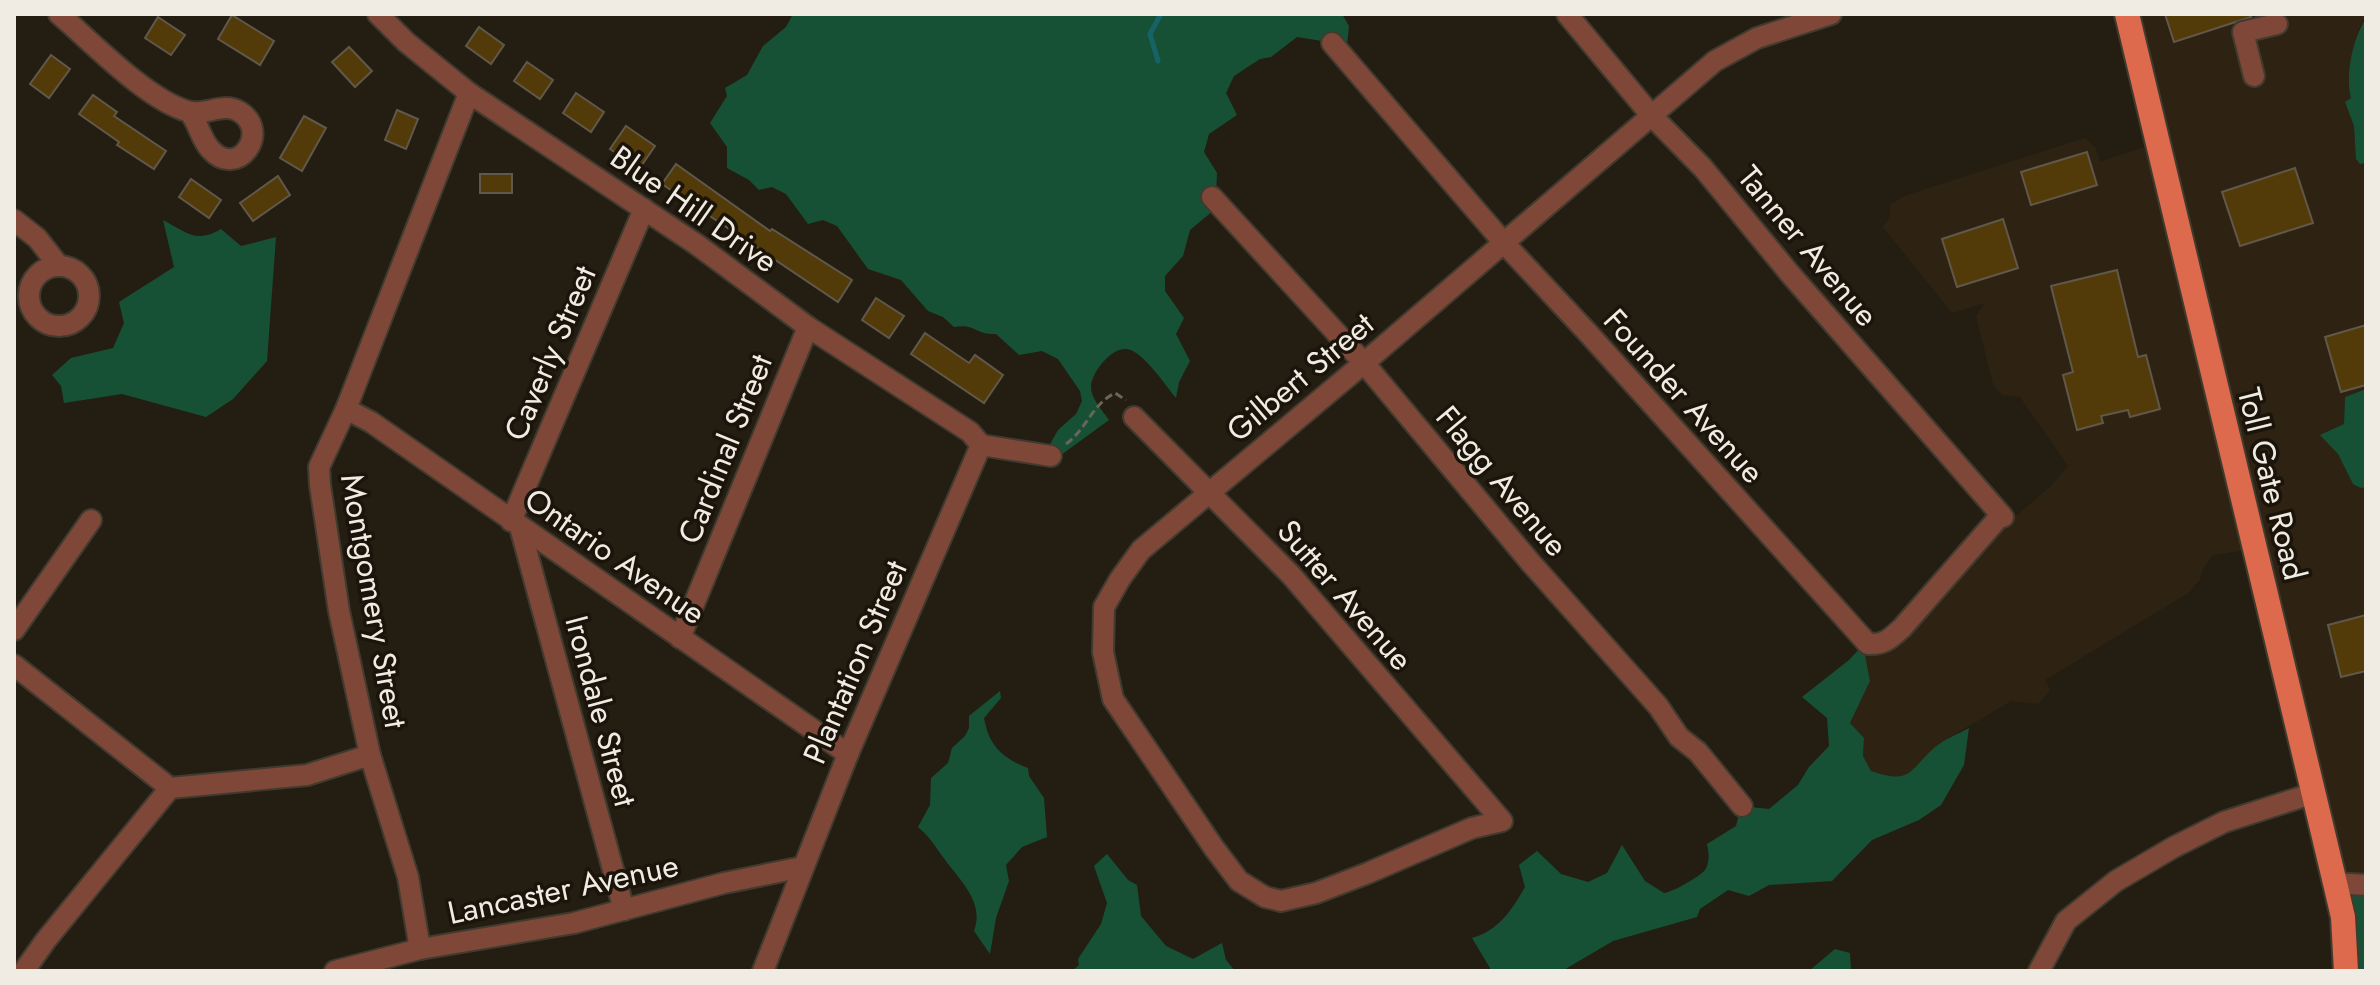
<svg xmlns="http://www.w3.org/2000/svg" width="2380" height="985" font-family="Jost,sans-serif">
<rect width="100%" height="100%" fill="#241e12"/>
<polygon fill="#2e2312" points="2124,14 2366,14 2359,29 2351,98 2345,103 2354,126 2356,159 2360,164 2366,163 2366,389 2345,397 2344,424 2321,435 2338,454 2353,484 2366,487 2366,886 2347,885 2252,549 2213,555 2203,569 2200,580 2188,593 2045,680 2050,690 2039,704 2011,701 1937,745 1908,776 1889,778 1871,771 1863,756 1864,738 1850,723 1870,681 1863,645 1905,616 1989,515 2017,515 2050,487 2068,466 2020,397 2002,395 1993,384 1976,316 1985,303 1952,313 1883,227 1890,217 1890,205 1904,196 2085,138 2096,148 2100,162 2154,144"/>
<g fill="#165136">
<path d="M793,14H1342L1349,26L1347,45L1297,37L1271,57L1260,59L1234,76L1226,93L1237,115L1209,134L1204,152L1217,173L1216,194L1220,205L1190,230L1183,256L1165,276V291L1184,318L1176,334L1190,361L1179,382L1176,398C1165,385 1143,351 1127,349C1111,347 1091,373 1091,387C1091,399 1103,411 1109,420L1061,455L1051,456L1045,453L1058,430L1076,414L1082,401L1080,391L1058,359L1042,351L1019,355L996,334C976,335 975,323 954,327L943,317L928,311L901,280L868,269L837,226L823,220L808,224L786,194L772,187L759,190L749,180L727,168V147L710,123L727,96L725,88L747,75L763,46L786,27Z"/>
<path d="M2366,18V163L2360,164L2356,159L2354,126L2345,102L2351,98C2345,73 2353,39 2366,18Z"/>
<path d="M163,220C186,232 196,244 221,229L241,246L276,237L267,361L233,399L206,417L122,394L64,403L61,386L52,375L71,358L113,348L124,323L119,302L174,267Z"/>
<polygon points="2366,389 2366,487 2361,488 2353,484 2338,454 2320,435 2344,424 2345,397"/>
<path d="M1863,645L1870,681L1850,723L1864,738L1863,756L1871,771C1912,785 1908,771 1935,747C1945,739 1958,734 1969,728L1964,765L1941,805L1919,820L1872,840L1832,881L1769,885L1749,896L1728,890L1700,909L1697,917L1613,941L1562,971H1490V968L1472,938C1498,931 1512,910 1525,887L1519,865L1537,851L1561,874L1588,882L1607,873L1622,845L1645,881L1664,893C1673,892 1699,877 1705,870C1710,863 1709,853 1707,844L1736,826L1741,806L1769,809L1798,785L1809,767L1829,746L1827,718L1802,697L1849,660Z"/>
<path d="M1000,691L1001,698L984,718C989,746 1002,758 1028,768L1029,776L1044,798L1047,837L1022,847L1006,865L1009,881L996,918L990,954L974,931C985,901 959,880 943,857C934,845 930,837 918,827L930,805L931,778L948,763L952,748L965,736L969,728V716Z"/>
<polygon points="1107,854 1128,880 1137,885 1141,916 1166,946 1193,959 1222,943 1226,960 1235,971 1072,971 1079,965 1078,959 1101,924 1107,903 1094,866"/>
<polygon points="2337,883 2366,886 2366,971 2348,971"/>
<polygon points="1835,949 1850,953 1851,971 1809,971"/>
</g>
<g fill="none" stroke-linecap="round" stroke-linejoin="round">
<polyline stroke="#166367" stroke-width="5" points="1158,61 1150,34 1161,14"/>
</g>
<g fill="#533a09" stroke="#60584b" stroke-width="2">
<polygon points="2165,14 2251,14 2251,17 2174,42"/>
<polygon points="232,15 274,41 260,65 218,39"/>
<polygon points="158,17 185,35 171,55 145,38"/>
<polygon points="479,27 504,45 491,64 466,46"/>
<polygon points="349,47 372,71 355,87 332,62"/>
<polygon points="51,55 70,69 49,98 30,84"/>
<polygon points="527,62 553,80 540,99 514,81"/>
<polygon points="576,93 604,112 591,132 563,113"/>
<polygon points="93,95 117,112 114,116 166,151 154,169 117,145 119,142 79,114"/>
<polygon points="397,110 418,119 406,149 385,140"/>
<polygon points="304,116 326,128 302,171 280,158"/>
<polygon points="626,126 655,146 639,169 610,149"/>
<polygon points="2087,152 2097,185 2031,205 2021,172"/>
<polygon points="676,164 770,231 772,229 852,280 838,302 662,184"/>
<polygon points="2295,168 2313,223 2240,246 2222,192"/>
<rect x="480" y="174" width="32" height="19"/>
<polygon points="278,176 290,195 253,221 240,203"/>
<polygon points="191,179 221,200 209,218 179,197"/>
<polygon points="2003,219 2018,268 1957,287 1942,239"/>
<polygon points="2117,270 2138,357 2146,355 2160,409 2130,417 2128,410 2101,416 2103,423 2077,430 2063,375 2073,372 2051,286"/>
<polygon points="876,298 904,316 889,338 862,320"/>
<polygon points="2366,325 2366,385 2341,392 2325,337"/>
<polygon points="925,333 969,363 975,355 1003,375 984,403 911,354"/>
<polygon points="2366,615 2366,671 2341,677 2328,625"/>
</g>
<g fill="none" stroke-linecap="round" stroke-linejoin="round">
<defs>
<g id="minor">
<path d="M59,14C92,42 146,99 187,111C205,117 223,101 240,112C271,132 238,179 211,150C201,140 199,124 190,113"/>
<polyline points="378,14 406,42 469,93 696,244 808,327 970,432 981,445"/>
<polyline points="1567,14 1651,115 1703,168 1791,275 2003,517"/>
<path d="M1332,43L1504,243L1588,333L1868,644C1884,645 1890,639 1902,628L2001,515"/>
<polyline points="2254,76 2243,32 2277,24"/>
<polyline points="1212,197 1364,363 1531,563 1658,706 1679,737 1698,752 1742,806"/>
<polyline points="14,220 37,238 59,266"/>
<circle cx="59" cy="296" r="30"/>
<polyline points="346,409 371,422 848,754"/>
<polyline points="1134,417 1291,575 1502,821 1472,828 1368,873 1316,893 1281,901 1265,897 1239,881 1214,848 1113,699 1103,652 1104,607 1120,579 1141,550 1364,363 1715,61 1757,38 1831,14"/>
<polyline points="981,445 1051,456"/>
<polyline points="511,521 644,209"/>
<polyline points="520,527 624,910"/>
<polyline points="14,630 91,520"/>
<polyline points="680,638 808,327"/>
<polyline points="14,665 170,788 307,775 370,755"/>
<polyline points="2335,883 2366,885"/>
<polyline points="420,949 408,877 370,755 339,611 320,485 319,467 346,409 469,93"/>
<polyline points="24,971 46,940 170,788"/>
<polyline points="335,971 420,949 574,923 724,883 803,867"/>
<polyline points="763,971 848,754 981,445"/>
<polyline points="2039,971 2066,921 2116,881 2174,847 2224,822 2314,793"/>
</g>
<polyline id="major" points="2127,14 2335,883 2343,917 2346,971"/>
</defs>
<use href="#minor" stroke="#413b2f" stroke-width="24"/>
<use href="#major" stroke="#413b2f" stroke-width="28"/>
<path stroke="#6a645a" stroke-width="3" stroke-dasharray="8 4" stroke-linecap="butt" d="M1066,444C1086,430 1092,404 1115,393L1126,400"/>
<use href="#minor" stroke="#7e4738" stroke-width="20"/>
<use href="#major" stroke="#dd6a4c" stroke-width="24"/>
</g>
<g text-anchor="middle" stroke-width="7" stroke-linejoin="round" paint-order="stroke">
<g font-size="32" fill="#f0ebe3" stroke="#1b140a">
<text transform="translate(694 209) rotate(35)" y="11">Blue Hill Drive</text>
<text transform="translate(1808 246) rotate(50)" y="11">Tanner Avenue</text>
<text transform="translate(550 353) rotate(-67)" y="11">Caverly Street</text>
<text transform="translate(1300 377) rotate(-40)" y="11">Gilbert Street</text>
<text transform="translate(1684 396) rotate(48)" y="11">Founder Avenue</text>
<text transform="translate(725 449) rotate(-68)" y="11">Cardinal Street</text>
<text transform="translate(1502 481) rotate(50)" y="11">Flagg Avenue</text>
<text transform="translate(2272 484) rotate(76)" y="11">Toll Gate Road</text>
<text transform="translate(615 556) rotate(35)" y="11">Ontario Avenue</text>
<text transform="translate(1345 595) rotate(49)" y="11">Sutter Avenue</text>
<text transform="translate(374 601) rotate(80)" y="11">Montgomery Street</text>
<text transform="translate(855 662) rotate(-67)" y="11">Plantation Street</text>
<text transform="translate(601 711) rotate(75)" y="11">Irondale Street</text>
<text transform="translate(563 889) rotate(-12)" y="11">Lancaster Avenue</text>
</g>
</g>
<rect width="2380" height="985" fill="none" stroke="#f0ebe3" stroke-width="32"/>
</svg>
